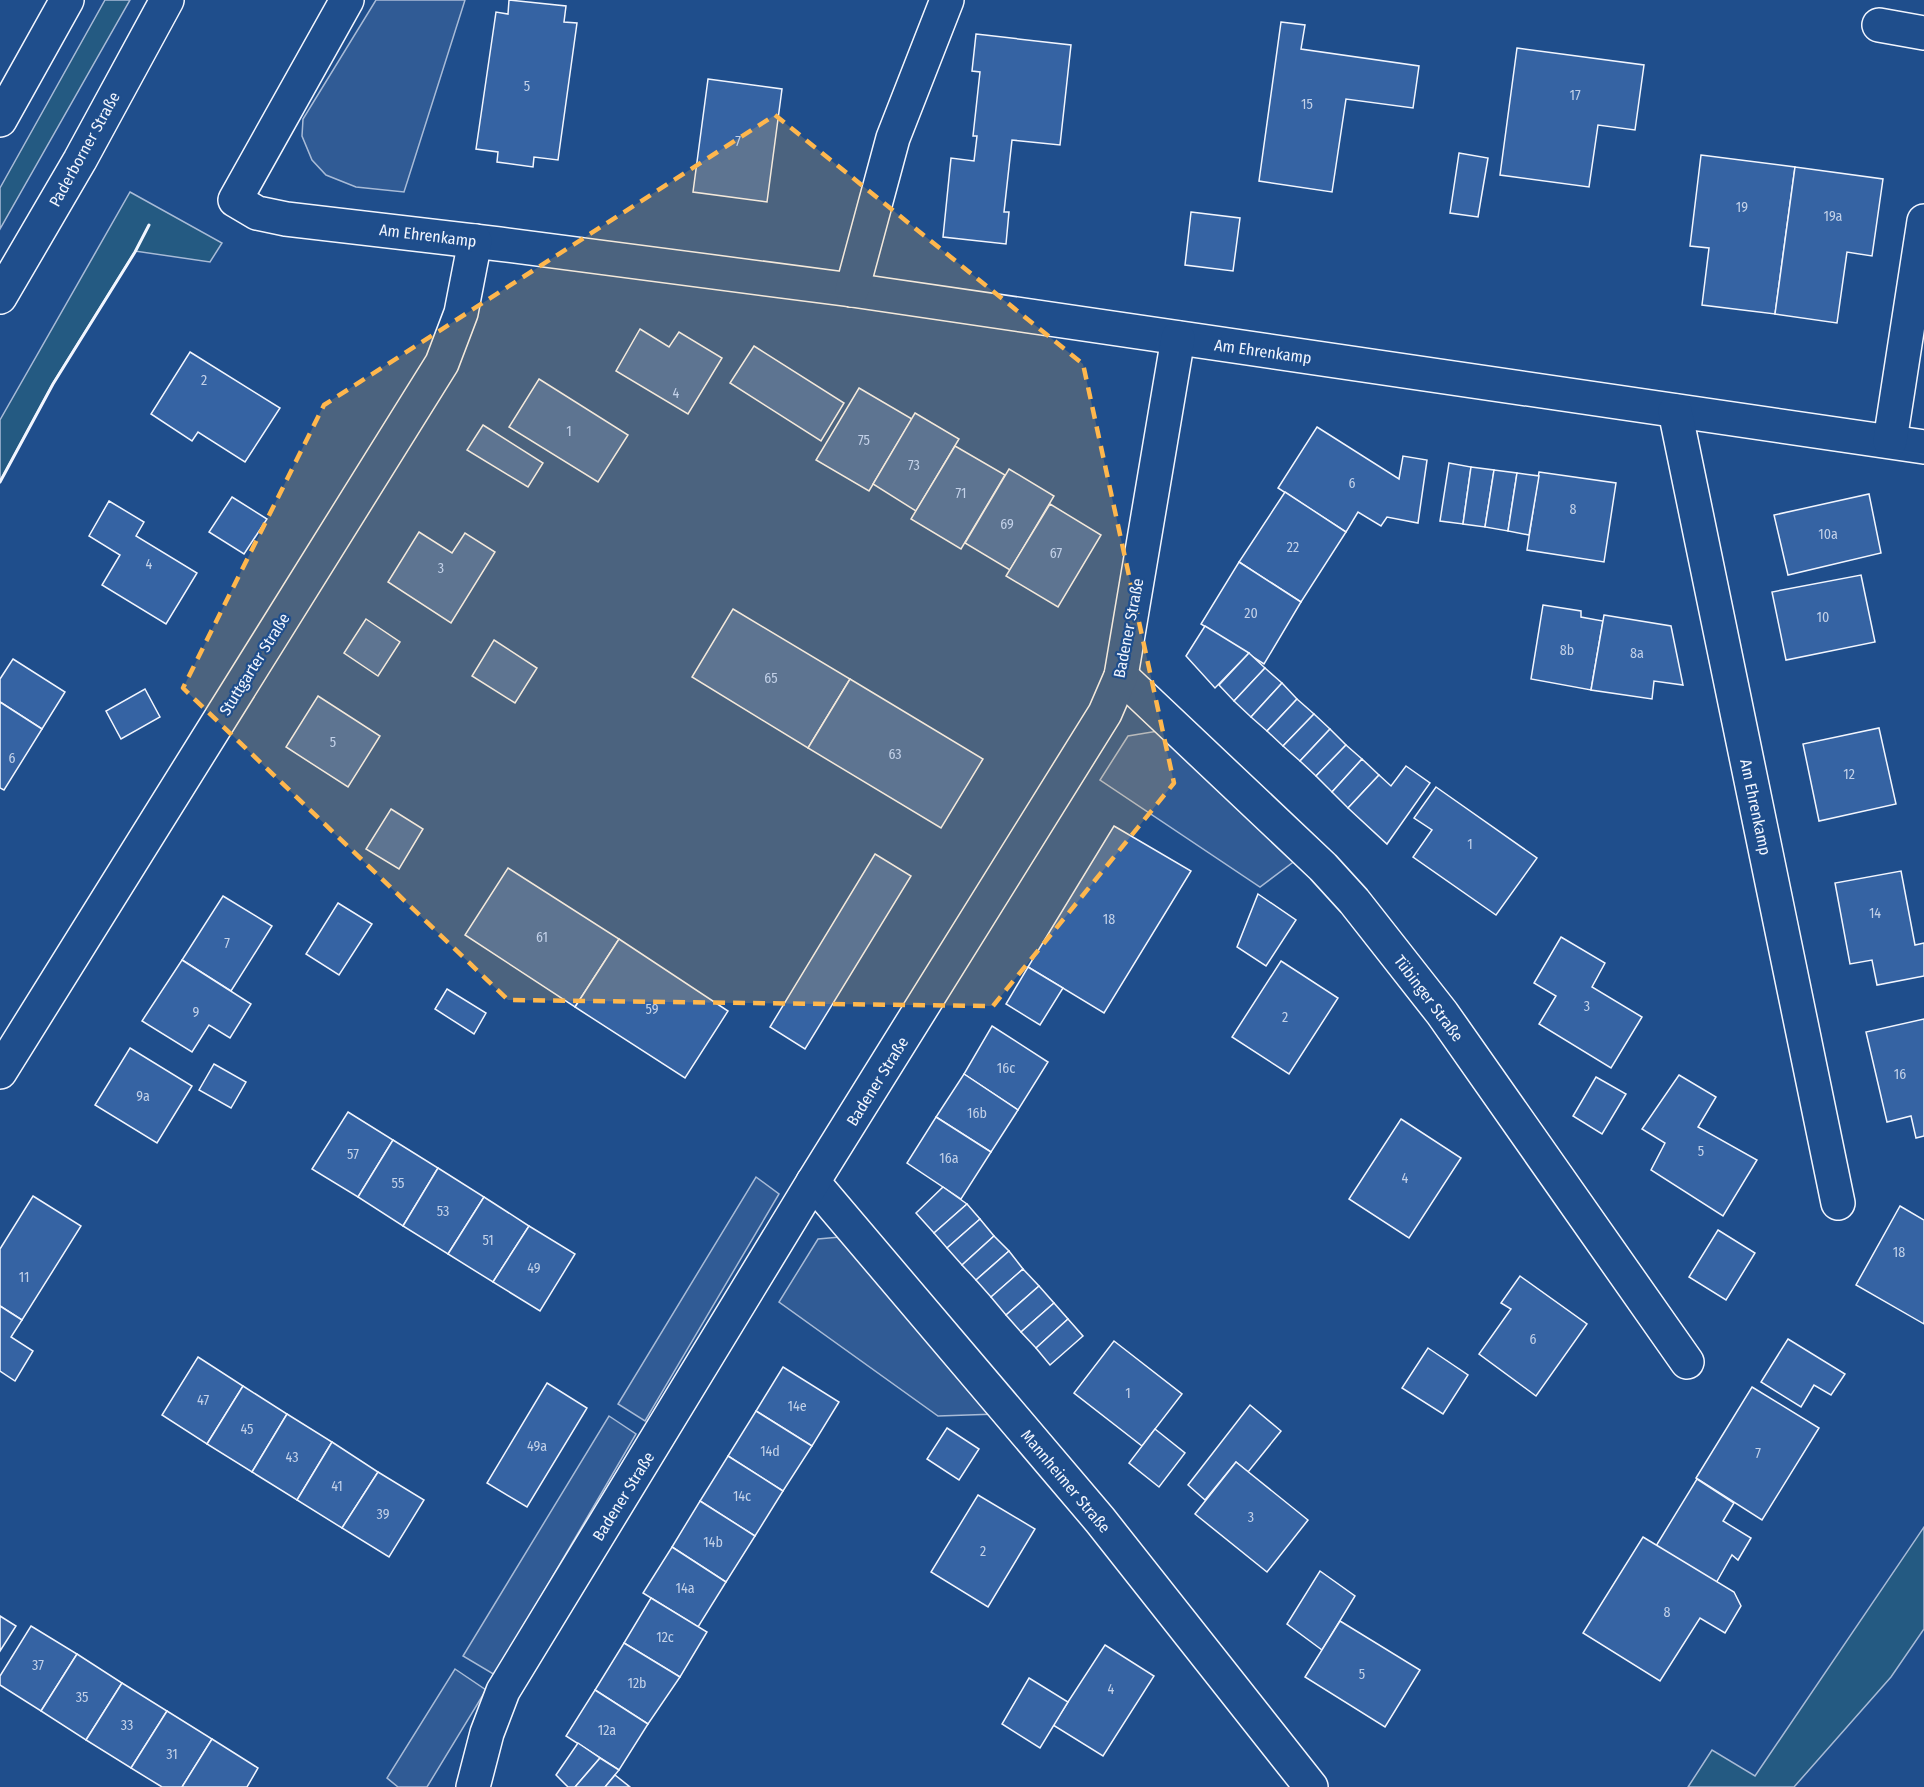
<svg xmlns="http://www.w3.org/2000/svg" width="1924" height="1787" font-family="'Fira Sans Condensed',sans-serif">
<rect width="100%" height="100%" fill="#1f4e8c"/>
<g fill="#245a82" stroke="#a8bbd7" stroke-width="1.5">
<polygon points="105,0 130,0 0,229 0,188"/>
<polygon points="130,192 222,243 210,262 135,251 53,383 0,481 0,420"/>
<polygon points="1924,1527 1924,1629 1891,1677 1794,1787 1688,1787 1712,1750 1755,1776"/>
</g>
<g fill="#305b95" stroke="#a8bbd7" stroke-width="1.5">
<polygon points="376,0 465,0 404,192 356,187 326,175 312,160 302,136 303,119"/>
<polygon points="1158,731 1296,860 1260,887 1100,780 1128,736"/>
<polygon points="756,1177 779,1194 645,1421 618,1404"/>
<polygon points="840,1237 997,1414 938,1416 779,1302 818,1239"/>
<polygon points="609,1416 636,1434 495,1675 463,1656"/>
<polygon points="455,1669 486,1690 427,1787 398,1787 387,1778"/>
</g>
<g fill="#3563a3" stroke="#f2f6ff" stroke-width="1.5">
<polygon points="509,0 566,6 564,22 577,23 558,160 534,157 533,167 497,162 498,152 476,149 496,12 508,14"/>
<polygon points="1281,22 1305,25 1301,49 1419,66 1413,108 1346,99 1332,192 1259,181"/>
<polygon points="976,34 1071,45 1060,145 1012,140 1004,212 1009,212 1006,244 943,237 951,158 974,161 977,136 973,136 980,72 972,71"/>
<polygon points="1517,48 1644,65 1635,130 1598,125 1589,187 1500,175"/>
<polygon points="708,79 782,89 767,202 693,192"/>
<polygon points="1459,153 1488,158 1478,217 1450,213"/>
<polygon points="1701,155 1795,167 1775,314 1702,305 1709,248 1690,246"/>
<polygon points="1795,167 1883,179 1872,256 1847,252 1837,323 1775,314"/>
<polygon points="1191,212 1240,218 1233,271 1185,265"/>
<polygon points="640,329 669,347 679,332 722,358 688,414 616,371"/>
<polygon points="754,346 844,403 821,441 730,383"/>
<polygon points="190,352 280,408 245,462 198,432 192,441 151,414"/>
<polygon points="539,379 628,435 598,482 509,427"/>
<polygon points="859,388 912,419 869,491 816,460"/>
<polygon points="915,413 959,439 916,511 873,484"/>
<polygon points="483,425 543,463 528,487 467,450"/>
<polygon points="1317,427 1399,479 1403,456 1427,460 1418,523 1387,517 1381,526 1358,512 1346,532 1278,488"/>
<polygon points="955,446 1005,475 961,549 911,519"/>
<polygon points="1449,463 1471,467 1463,524 1440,521"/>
<polygon points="1471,467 1494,470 1485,527 1463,524"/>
<polygon points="1009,469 1054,496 1010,570 965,543"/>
<polygon points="1494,470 1517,473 1508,531 1485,527"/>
<polygon points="1539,472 1616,483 1604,562 1527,550"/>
<polygon points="1517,473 1539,476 1529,535 1508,531"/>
<polygon points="1285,492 1346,532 1301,602 1239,562"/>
<polygon points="1869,494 1881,553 1788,575 1774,515"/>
<polygon points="232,497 267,519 244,554 209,532"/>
<polygon points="109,501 144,522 136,536 197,573 166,624 102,585 120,555 89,536"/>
<polygon points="1050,504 1101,535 1058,607 1006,576"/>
<polygon points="419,532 452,553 465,533 495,552 451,623 388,582"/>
<polygon points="1239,562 1301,602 1264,664 1201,624"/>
<polygon points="1861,575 1875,642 1786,660 1772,592"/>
<polygon points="1543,605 1581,611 1581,617 1603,621 1591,690 1531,679"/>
<polygon points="733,609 850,679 808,748 692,677"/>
<polygon points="1604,615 1671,626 1683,685 1654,681 1652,699 1591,690"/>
<polygon points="366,619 400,642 378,676 344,653"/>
<polygon points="1205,626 1249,653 1215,688 1186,656"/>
<polygon points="494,640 537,668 515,703 472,676"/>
<polygon points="1249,653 1265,668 1234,701 1219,685"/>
<polygon points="13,659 65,692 42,729 0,702 0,679"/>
<polygon points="1265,668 1282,683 1251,717 1234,701"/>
<polygon points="850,679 983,759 941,828 808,748"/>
<polygon points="1282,683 1297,699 1267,731 1251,717"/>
<polygon points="145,689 160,717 121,739 106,711"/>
<polygon points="318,696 380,736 348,787 286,747"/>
<polygon points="1297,699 1314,714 1283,746 1267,731"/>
<polygon points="0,702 42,729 4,790 0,788"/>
<polygon points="1314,714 1330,729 1300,761 1283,746"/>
<polygon points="1879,728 1896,804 1819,821 1803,744"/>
<polygon points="1330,729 1346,745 1316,776 1300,761"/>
<polygon points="1346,745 1362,759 1332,792 1316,776"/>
<polygon points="1362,759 1379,775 1348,808 1332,792"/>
<polygon points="1406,766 1430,783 1387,844 1348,808 1379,775 1391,786"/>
<polygon points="1436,787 1537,858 1496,915 1413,857 1432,830 1414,818"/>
<polygon points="391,809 423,829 399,869 366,849"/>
<polygon points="1114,826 1191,871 1104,1013 1028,967"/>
<polygon points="875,854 911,876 805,1049 770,1027"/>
<polygon points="508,868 619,939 575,1007 465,935"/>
<polygon points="1901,871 1915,945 1924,943 1924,976 1877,985 1872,960 1850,964 1835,883"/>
<polygon points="1258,894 1296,920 1266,966 1237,947"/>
<polygon points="223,896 272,926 231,991 182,960"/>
<polygon points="338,903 372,924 339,975 306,954"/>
<polygon points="1561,937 1605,963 1592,987 1642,1017 1611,1068 1539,1024 1556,996 1534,983"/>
<polygon points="619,939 728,1011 685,1078 575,1007"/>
<polygon points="182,960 251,1004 230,1038 209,1025 192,1052 142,1021"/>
<polygon points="1281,961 1338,998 1289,1074 1232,1037"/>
<polygon points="1028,967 1063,988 1040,1025 1006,1004"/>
<polygon points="447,989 486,1013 474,1034 435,1009"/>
<polygon points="1924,1019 1924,1136 1916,1138 1911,1116 1887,1122 1866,1032"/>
<polygon points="992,1026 1048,1062 1018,1110 964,1074"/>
<polygon points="130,1048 192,1086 157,1143 95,1105"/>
<polygon points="214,1064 246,1082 231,1108 199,1090"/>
<polygon points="964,1074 1018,1110 991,1152 936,1117"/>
<polygon points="1679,1075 1716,1097 1698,1127 1757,1160 1723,1216 1651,1170 1665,1143 1642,1129"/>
<polygon points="1596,1077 1626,1094 1602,1134 1573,1116"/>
<polygon points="348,1112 393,1140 358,1197 312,1169"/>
<polygon points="936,1117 991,1152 961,1199 907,1163"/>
<polygon points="1401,1119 1461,1158 1409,1238 1349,1199"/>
<polygon points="393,1140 438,1168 403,1226 358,1197"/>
<polygon points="438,1168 484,1197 448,1254 403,1226"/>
<polygon points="943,1187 967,1204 934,1233 916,1213"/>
<polygon points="33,1196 81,1226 22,1320 0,1306 0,1249"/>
<polygon points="484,1197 529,1226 493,1282 448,1254"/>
<polygon points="967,1204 980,1219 947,1248 934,1233"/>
<polygon points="1900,1206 1924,1220 1924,1324 1856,1285"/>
<polygon points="980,1219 994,1236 962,1265 947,1248"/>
<polygon points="529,1226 575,1254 540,1311 493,1282"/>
<polygon points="1718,1230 1755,1253 1726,1300 1689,1277"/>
<polygon points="994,1236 1009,1251 976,1280 962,1265"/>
<polygon points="1009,1251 1023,1269 991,1297 976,1280"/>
<polygon points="1023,1269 1039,1286 1006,1315 991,1297"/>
<polygon points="1520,1276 1587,1324 1536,1396 1479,1354 1511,1309 1501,1303"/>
<polygon points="1039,1286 1054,1303 1021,1332 1006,1315"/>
<polygon points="1054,1303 1068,1319 1036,1348 1021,1332"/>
<polygon points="0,1306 22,1320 11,1337 33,1351 15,1381 0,1371"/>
<polygon points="1068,1319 1083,1336 1050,1365 1036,1348"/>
<polygon points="1788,1339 1845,1374 1831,1395 1814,1385 1801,1407 1761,1382"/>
<polygon points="1114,1341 1182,1394 1142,1446 1074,1393"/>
<polygon points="1428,1348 1468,1375 1443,1414 1402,1388"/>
<polygon points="198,1357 243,1386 207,1444 162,1415"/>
<polygon points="783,1367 839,1402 812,1446 756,1411"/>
<polygon points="547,1383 587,1408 527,1507 487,1483"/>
<polygon points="243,1386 287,1414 252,1472 207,1444"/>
<polygon points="1752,1387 1819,1428 1762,1520 1696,1478"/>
<polygon points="1250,1405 1281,1431 1248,1472 1236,1462 1205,1500 1188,1485"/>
<polygon points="756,1411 812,1446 783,1491 728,1456"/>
<polygon points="287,1414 332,1442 297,1500 252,1472"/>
<polygon points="947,1428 979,1449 959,1480 927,1459"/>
<polygon points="1155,1429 1185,1453 1159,1487 1129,1463"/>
<polygon points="332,1442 378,1472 342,1528 297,1500"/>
<polygon points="728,1456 783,1491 755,1536 700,1501"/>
<polygon points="1236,1462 1308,1520 1267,1572 1195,1514"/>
<polygon points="378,1472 424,1500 389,1557 342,1528"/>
<polygon points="1697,1479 1734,1503 1723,1521 1751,1538 1738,1560 1732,1555 1716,1583 1656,1546"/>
<polygon points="978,1495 1035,1529 988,1607 931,1572"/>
<polygon points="700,1501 755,1536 726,1582 672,1547"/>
<polygon points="1643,1537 1734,1592 1741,1606 1725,1633 1700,1618 1660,1681 1583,1633"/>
<polygon points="672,1547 726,1582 698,1627 643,1593"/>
<polygon points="1320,1571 1355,1596 1322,1650 1287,1624"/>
<polygon points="651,1598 707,1632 680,1677 624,1643"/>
<polygon points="0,1616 16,1626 0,1651"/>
<polygon points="1340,1621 1420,1670 1385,1727 1305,1677"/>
<polygon points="31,1626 77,1654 41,1711 0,1685 0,1676"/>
<polygon points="624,1643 680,1677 648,1724 595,1690"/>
<polygon points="1105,1645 1154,1676 1103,1756 1053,1725"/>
<polygon points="77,1654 122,1683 86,1740 41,1711"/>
<polygon points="1029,1678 1068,1702 1040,1748 1002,1724"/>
<polygon points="122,1683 167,1711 131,1768 86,1740"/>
<polygon points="595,1690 648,1724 619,1770 566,1736"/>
<polygon points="167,1711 212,1739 182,1787 162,1787 131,1768"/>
<polygon points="212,1739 258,1768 247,1787 182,1787"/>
<polygon points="578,1743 600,1758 575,1787 568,1787 556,1775"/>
<polygon points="600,1758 619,1770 605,1787 575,1787"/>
<polygon points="615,1775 630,1787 605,1787"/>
</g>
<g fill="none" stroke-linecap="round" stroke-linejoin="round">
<defs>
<g id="minor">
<polyline points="347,0 235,200 257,213 286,219 499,244 852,290 1924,447"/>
<polyline points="1879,25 1924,33"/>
<polyline points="852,290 893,138 947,0"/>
<polyline points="1675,411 1838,1203"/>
<polyline points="1890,441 1924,221"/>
<polyline points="1121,676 1323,867 1354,901 1442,1013 1687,1362"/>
<polyline points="0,1072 442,363 461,313 475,241"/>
<polyline points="813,1182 1100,1520 1311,1787"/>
<polyline points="473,1787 487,1733 503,1691 813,1182 1105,713 1121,676 1178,338"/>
</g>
<g id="major">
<polyline points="0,120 67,0"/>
<polyline points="0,297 80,160 167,0"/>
</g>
</defs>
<use href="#minor" stroke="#f2f6ff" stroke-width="36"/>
<use href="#major" stroke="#f2f6ff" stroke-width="36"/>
<use href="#minor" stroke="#1f4e8c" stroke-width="33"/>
<use href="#major" stroke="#1f4e8c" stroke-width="33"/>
<polyline stroke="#f2f6ff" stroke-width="3" points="0,482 53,384 135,252 149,225"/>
</g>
<path fill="#ffb74d" fill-opacity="0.2" stroke="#ffb74d" stroke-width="4.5" stroke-dasharray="12 8" stroke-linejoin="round" d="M775,115L1083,364L1174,783L993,1006L508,1000L183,688L324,405Z"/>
<g text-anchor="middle" stroke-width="4.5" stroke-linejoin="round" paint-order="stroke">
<g font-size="14" fill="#c3d1e8">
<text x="527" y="91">5</text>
<text x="1575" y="100">17</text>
<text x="1307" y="109">15</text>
<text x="738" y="146">7</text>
<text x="1742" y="212">19</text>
<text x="1833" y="221">19a</text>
<text x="204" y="385">2</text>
<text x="676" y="398">4</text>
<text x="569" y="436">1</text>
<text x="864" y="445">75</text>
<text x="914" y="470">73</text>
<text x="1352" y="488">6</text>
<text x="961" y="498">71</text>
<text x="1573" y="514">8</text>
<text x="1007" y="529">69</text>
<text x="1828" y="539">10a</text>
<text x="1293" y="552">22</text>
<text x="1056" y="558">67</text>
<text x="149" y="569">4</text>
<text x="441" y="573">3</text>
<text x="1251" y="618">20</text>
<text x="1823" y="622">10</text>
<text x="1567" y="655">8b</text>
<text x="1637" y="658">8a</text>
<text x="771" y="683">65</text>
<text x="333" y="747">5</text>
<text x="895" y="759">63</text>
<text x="12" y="763">6</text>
<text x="1849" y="779">12</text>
<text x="1470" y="849">1</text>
<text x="1875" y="918">14</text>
<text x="1109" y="924">18</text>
<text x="542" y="942">61</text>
<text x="227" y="948">7</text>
<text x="1587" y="1011">3</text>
<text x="652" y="1014">59</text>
<text x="196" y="1017">9</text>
<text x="1285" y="1022">2</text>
<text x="1006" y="1073">16c</text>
<text x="1900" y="1079">16</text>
<text x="143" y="1101">9a</text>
<text x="977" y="1118">16b</text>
<text x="1701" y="1156">5</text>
<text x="353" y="1159">57</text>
<text x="949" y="1163">16a</text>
<text x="1405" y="1183">4</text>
<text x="398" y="1188">55</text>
<text x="443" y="1216">53</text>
<text x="488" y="1245">51</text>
<text x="1899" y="1257">18</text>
<text x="534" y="1273">49</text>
<text x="24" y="1282">11</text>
<text x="1533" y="1344">6</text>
<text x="1128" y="1398">1</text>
<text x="203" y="1405">47</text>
<text x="797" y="1411">14e</text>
<text x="247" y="1434">45</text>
<text x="537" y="1451">49a</text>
<text x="770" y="1456">14d</text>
<text x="1758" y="1458">7</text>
<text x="292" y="1462">43</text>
<text x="337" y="1491">41</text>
<text x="742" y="1501">14c</text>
<text x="383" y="1519">39</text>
<text x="1251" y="1522">3</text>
<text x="713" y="1547">14b</text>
<text x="983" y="1556">2</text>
<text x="685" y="1593">14a</text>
<text x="1667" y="1617">8</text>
<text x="665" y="1642">12c</text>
<text x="38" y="1670">37</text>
<text x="1362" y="1679">5</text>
<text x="637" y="1688">12b</text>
<text x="1111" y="1694">4</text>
<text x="82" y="1702">35</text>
<text x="127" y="1730">33</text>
<text x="607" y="1735">12a</text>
<text x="172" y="1759">31</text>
</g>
<g font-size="16" fill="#f2f6ff" stroke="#1f4e8c">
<text transform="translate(84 149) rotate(-61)" y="6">Paderborner Straße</text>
<text transform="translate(428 235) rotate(7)" y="6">Am Ehrenkamp</text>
<text transform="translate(1263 351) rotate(8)" y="6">Am Ehrenkamp</text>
<text transform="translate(1128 628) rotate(-79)" y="6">Badener Straße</text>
<text transform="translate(254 664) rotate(-58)" y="6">Stuttgarter Straße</text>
<text transform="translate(1756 807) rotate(78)" y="6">Am Ehrenkamp</text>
<text transform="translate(1429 998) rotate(53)" y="6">Tübinger Straße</text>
<text transform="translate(877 1081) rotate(-58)" y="6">Badener Straße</text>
<text transform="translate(1066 1481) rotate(50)" y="6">Mannheimer Straße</text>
<text transform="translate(623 1496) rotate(-58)" y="6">Badener Straße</text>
</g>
</g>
</svg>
